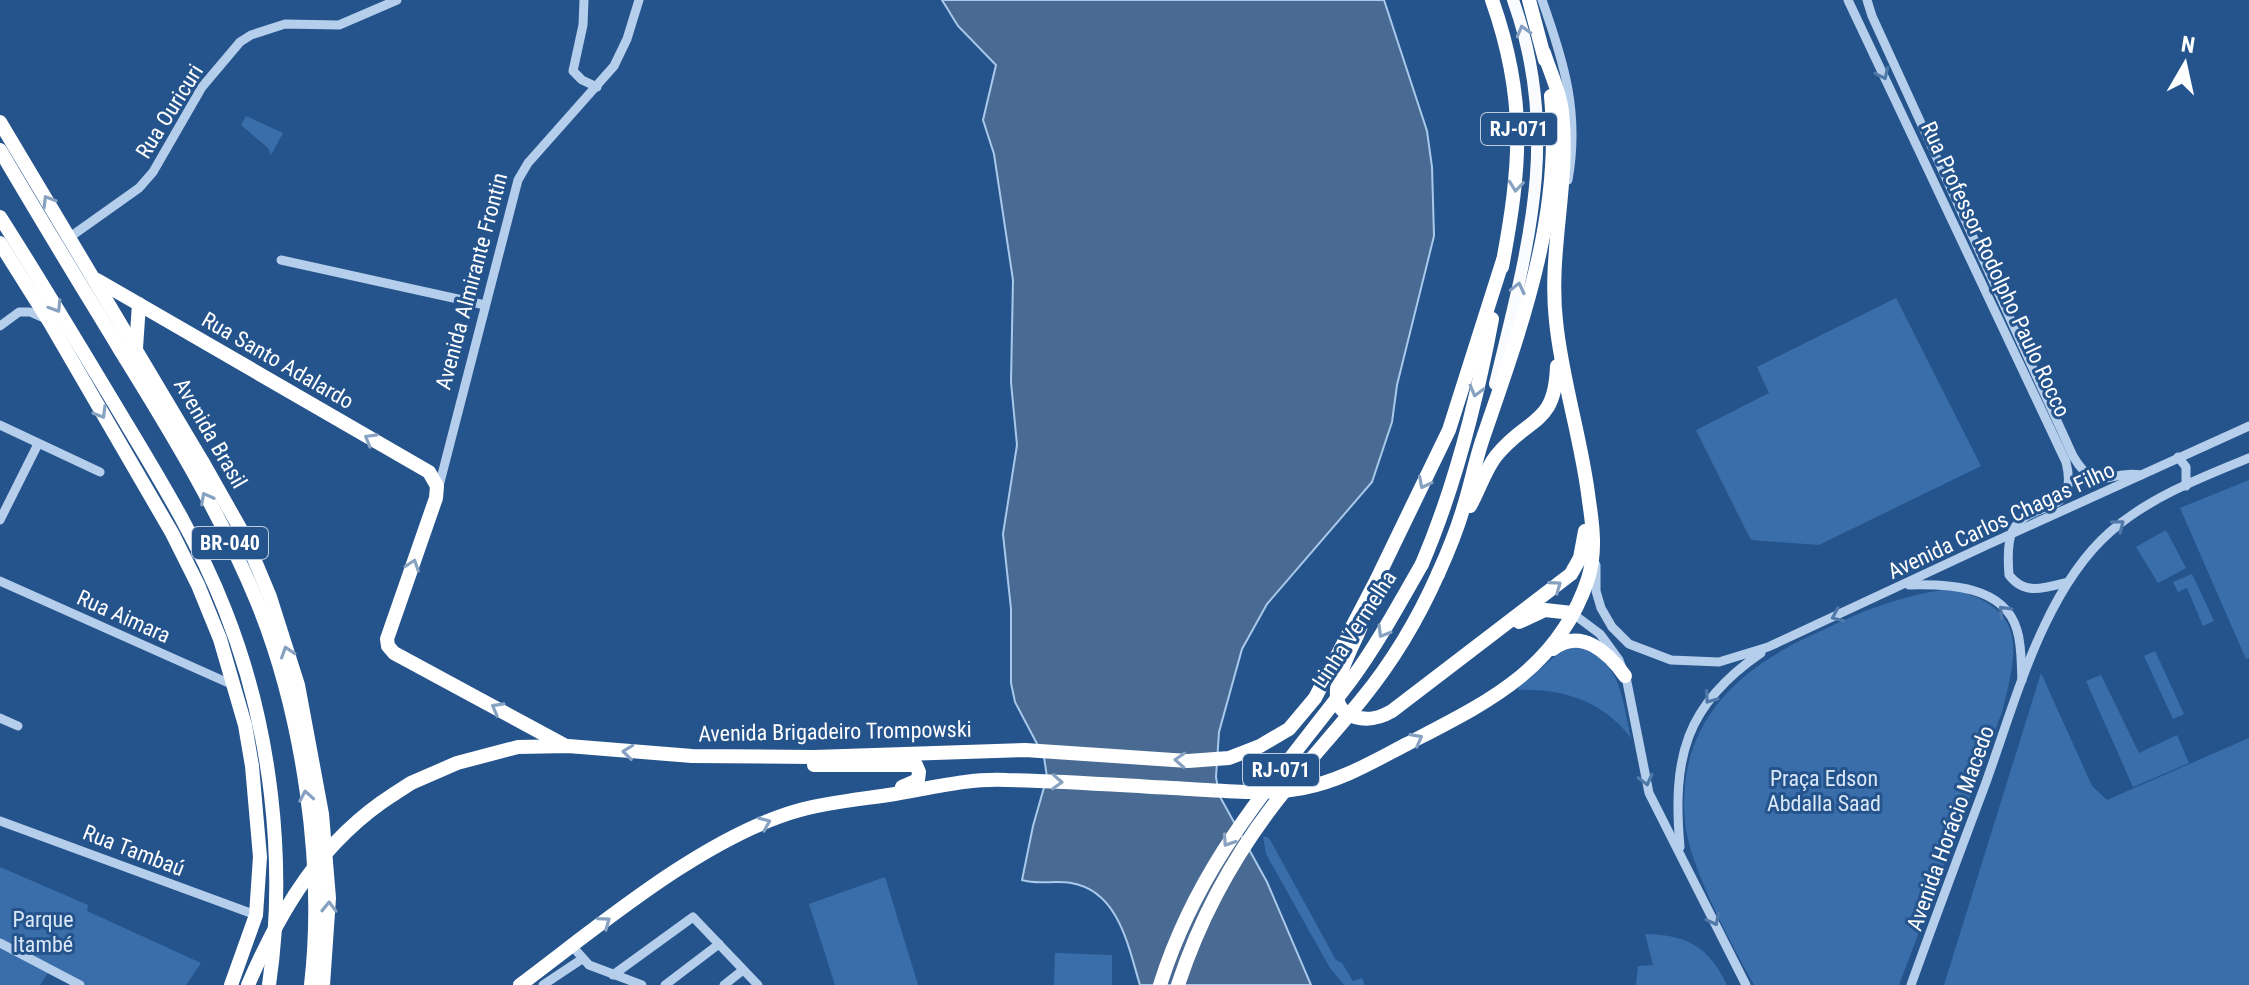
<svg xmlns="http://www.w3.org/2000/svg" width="2249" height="985" font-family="'Roboto Condensed',sans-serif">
<rect width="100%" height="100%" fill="#25548d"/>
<g fill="#3a6eaa">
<polygon points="246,116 283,133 271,155 268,148 241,125"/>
<polygon points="1896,298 1981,466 1819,545 1751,540 1696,430 1769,393 1757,367"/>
<polygon points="2249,480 2249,658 2246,659 2180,508"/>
<polygon points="2166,530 2186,568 2158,583 2136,547"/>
<polygon points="2192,574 2214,621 2203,626 2187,588 2178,592 2173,582"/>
<path d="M1951,589C2028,608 2018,649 2002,712L1899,985H1754C1732,945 1689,867 1685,822C1676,728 1732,672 1812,635C1859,613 1898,595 1951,589Z"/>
<path d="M1569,645C1621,655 1621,694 1631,738C1603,701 1562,688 1518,690L1519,686Z"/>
<polygon points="2155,651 2184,714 2173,719 2144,656"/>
<polygon points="2041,673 2092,786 2107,800 2249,738 2249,985 1944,985"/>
<polygon points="2101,675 2139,753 2177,735 2189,763 2133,787 2086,681"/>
<polygon points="1263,836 1269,838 1336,960 1342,963 1353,981 1362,978 1365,985 1344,985 1330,968 1266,854"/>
<polygon points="0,867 88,905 87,911 201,963 186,985 71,985 48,973 40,985 0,985"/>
<polygon points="885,877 918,985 835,985 809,904"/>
<path d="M1645,934C1688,935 1709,947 1727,985H1636L1638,966L1653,965Z"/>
<polygon points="1055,953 1112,955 1112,985 1054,985"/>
</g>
<path fill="#496a92" stroke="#a9c9eb" stroke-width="2" d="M942,0H1384L1427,131L1432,167L1434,236L1397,385L1392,422L1372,482L1267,604L1242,649L1219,732L1216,777L1219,795L1267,882L1311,985H1140C1128,946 1119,891 1071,883C1055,880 1037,885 1022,880L1033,826L1047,777L1044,757L1015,702L1011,683V609L1003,534L1017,445L1011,382L1013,280L994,154L983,120L996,65L958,26Z"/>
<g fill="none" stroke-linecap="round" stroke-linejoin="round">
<g stroke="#b5ceeb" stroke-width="9">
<polyline points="584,0 583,25 573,71 582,80 597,87"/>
<path d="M1542,0C1564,62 1580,113 1568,180"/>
<path d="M1848,0L2066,462C2080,519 2031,498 2013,530C2007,541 2008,562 2009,575C2025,596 2045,588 2068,582"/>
<path d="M1867,0L1872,16L2073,456C2097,497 2107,469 2141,475"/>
<polyline points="70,237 139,188 153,172 202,87 240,42 251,35 285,24 339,25 397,0"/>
<polyline points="281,260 485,305"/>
<polyline points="0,326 19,312 30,312 46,319"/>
<polyline points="0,425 100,472"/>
<polyline points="2178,457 2186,467 2186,486"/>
<polyline points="438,490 518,180 528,163 614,66 627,39 639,0"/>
<polyline points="0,520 38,444"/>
<polyline points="1596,565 1596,591 1601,608 1612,627 1629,644 1671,660 1719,662 1768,647 1987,545 2249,426"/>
<polyline points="0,581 233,685"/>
<path d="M1909,585C1947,584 2004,585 2017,630C2022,646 2021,664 2022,680"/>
<polyline points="1572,613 1600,634 1619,660 1627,682 1649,793 1746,985"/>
<polyline points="0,718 18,726"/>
<polyline points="0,821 256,915"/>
<path d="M1680,847C1672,758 1685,705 1761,653"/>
<polyline points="0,943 80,985"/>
<polyline points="572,946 589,965 642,985"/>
<polyline points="613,975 693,917 758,985"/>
<polyline points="543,985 582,959"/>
<polyline points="665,985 719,944"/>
<polyline points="724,985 743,970"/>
<path d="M1911,985C1935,918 1960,852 1985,785C2015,703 2043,591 2110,532C2148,498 2202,477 2249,458"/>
</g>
<path stroke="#f9fbff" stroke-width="12" d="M1495,384C1527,250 1562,136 1513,0"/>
<g stroke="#fff" stroke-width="14">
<path d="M1492,0C1527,99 1521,166 1502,267"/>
<polyline points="1529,0 1545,60"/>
<polyline points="0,122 202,461 245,537 270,597 298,685 322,814 329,898 323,985"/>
<path d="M0,150C39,217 79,282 119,348C170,430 221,514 258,604C303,716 325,865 311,985"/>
<path d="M0,217C39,278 76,340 114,403C154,470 196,536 225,610C271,726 287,862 269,985"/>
<polyline points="0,243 49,321 172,533 198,585 220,639 245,725 252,766 260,857 256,915 231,985"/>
<polyline points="97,280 429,472 437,486 436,498 387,639 388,646 394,653 564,745"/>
<polyline points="136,348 139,304"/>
<path d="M1470,506C1479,490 1485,470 1496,456C1528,416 1555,427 1557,366"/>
<path d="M1422,564C1454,489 1477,399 1492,319"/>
<path d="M1438,574C1448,552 1457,530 1464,506C1471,484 1475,462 1482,441C1520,330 1563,216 1551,96"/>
<polyline points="1519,622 1545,610 1572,613"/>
<path d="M1362,623C1354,648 1314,705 1355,717C1369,721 1380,718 1392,711L1571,574L1580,558L1585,531"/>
<path d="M1553,649C1581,627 1609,653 1625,676"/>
<polyline points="814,765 916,765 919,772 918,780 902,787"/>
<polyline points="394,794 411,783 457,763 518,747 568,746 692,756 814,757 1025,750 1188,761 1229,758 1260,746 1289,729 1315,698 1376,581 1449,430 1503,260"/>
<path d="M520,985C599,926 705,836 800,810C830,802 863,799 895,794C931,788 969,778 1007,780C1068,781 1129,786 1190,789C1227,791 1266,795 1303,788C1341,781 1374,761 1407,744C1486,703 1558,670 1588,579C1596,553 1593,527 1589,501C1582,440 1562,382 1556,321C1548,251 1570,182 1562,112C1560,92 1550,72 1544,53"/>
</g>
<g stroke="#fff" stroke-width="14">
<path d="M248,985C281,908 322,840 394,794"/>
<path d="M1160,985C1200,859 1274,782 1351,680C1378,643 1399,604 1422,564"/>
<path d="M1178,985C1199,921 1231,861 1272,807C1300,770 1332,736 1362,699C1393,661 1418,619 1438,574"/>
</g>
</g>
<defs><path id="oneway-chevron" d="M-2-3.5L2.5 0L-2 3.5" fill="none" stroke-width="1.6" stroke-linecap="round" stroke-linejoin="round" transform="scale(2)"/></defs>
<g stroke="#849fc0">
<use href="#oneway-chevron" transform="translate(1523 31) rotate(-105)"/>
<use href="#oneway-chevron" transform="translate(1518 288) rotate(-77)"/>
</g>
<g stroke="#5079a9">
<use href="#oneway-chevron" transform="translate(1883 74) rotate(65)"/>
<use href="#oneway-chevron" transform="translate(2119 525) rotate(-38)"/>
<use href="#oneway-chevron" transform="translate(2004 611) rotate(-134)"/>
<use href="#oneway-chevron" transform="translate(1837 616) rotate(156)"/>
<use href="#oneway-chevron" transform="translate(1710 698) rotate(126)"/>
<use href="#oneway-chevron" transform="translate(1646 780) rotate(76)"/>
<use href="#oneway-chevron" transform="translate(1714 920) rotate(63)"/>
</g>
<g stroke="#87a1c0">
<use href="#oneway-chevron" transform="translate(1516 186) rotate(96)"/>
<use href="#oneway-chevron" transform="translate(48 201) rotate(-121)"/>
<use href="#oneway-chevron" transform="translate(56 307) rotate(58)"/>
<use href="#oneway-chevron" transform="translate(1476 391) rotate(105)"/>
<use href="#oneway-chevron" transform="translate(101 413) rotate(59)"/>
<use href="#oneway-chevron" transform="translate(370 439) rotate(-150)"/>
<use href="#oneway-chevron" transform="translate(1424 483) rotate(117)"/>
<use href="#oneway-chevron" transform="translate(206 498) rotate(-118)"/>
<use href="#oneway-chevron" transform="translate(413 565) rotate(-71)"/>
<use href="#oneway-chevron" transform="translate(1556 586) rotate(-36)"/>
<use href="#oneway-chevron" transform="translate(1383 632) rotate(121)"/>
<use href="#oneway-chevron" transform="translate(287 652) rotate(-108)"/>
<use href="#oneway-chevron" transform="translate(497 708) rotate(-151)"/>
<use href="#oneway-chevron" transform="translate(1417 739) rotate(-28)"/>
<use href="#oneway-chevron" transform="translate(628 752) rotate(-174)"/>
<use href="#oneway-chevron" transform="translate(1180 760) rotate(-177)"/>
<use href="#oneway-chevron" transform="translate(1057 782) rotate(3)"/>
<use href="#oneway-chevron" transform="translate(306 796) rotate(-100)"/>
<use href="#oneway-chevron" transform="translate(765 823) rotate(-23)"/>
<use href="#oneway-chevron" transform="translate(1228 841) rotate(124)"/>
<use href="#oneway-chevron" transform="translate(329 907) rotate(-89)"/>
<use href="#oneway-chevron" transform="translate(605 922) rotate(-36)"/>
</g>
<g text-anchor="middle" stroke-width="6" stroke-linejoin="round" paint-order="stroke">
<g fill="#25548d" stroke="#beccdd" stroke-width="2">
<rect x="1481" y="113" width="76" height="32" rx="6"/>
<rect x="192" y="527" width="76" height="32" rx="6"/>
<rect x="1243" y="754" width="76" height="32" rx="6"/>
</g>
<g font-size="20" font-weight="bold" fill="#fff">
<text x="1519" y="136">RJ-071</text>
<text x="230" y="550">BR-040</text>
<text x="1281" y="777">RJ-071</text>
</g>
<g font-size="22" fill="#fff" stroke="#25548d">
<text transform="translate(169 111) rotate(-58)" y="8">Rua Ouricuri</text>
<text transform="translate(1996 269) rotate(65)" y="8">Rua Professor Rodolpho Paulo Rocco</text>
<text transform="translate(471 281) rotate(-75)" y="8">Avenida Almirante Frontin</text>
<text transform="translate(278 360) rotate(30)" y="8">Rua Santo Adalardo</text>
<text transform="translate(211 433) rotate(60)" y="8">Avenida Brasil</text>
<text transform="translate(2001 520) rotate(-25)" y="8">Avenida Carlos Chagas Filho</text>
<text transform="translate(124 616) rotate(24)" y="8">Rua Aimara</text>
<text transform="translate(1354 629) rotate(-57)" y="8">Linha Vermelha</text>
<text transform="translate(835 731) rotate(-1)" y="8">Avenida Brigadeiro Trompowski</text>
<text transform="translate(1950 828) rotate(-70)" y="8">Avenida Horácio Macedo</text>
<text transform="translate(134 850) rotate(21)" y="8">Rua Tambaú</text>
</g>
<g font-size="22" fill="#dae8f8" stroke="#25548d">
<text x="1824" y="786">Praça Edson<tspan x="1824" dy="25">Abdalla Saad</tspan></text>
<text x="43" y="927">Parque<tspan x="43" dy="25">Itambé</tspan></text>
</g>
</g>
<g transform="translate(2185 64) rotate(9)" stroke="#25548d" stroke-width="6" paint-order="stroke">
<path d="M0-6L14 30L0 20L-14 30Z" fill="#ffffff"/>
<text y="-12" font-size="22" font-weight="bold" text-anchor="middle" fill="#ffffff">N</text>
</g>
</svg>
